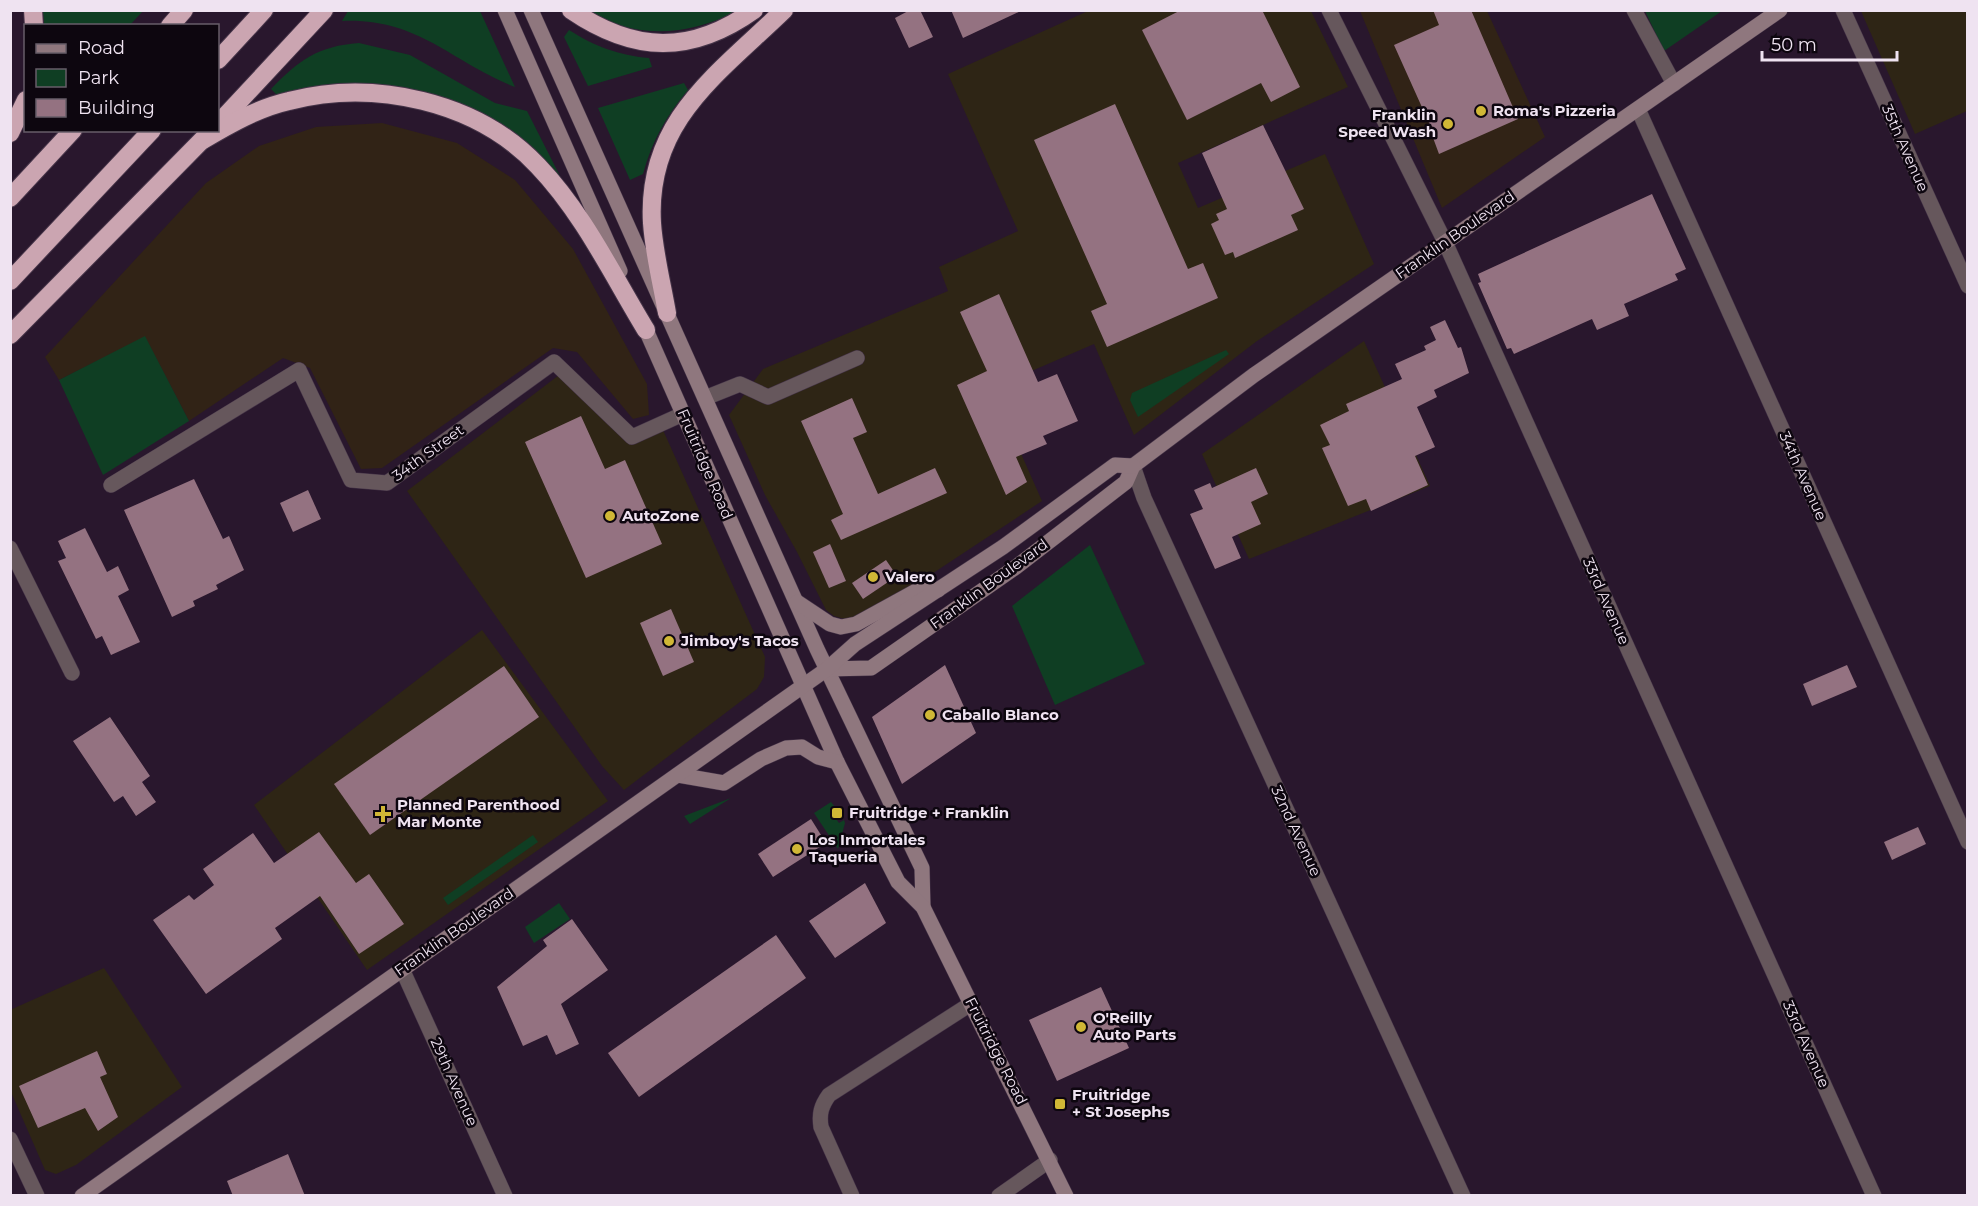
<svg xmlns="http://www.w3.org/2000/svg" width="1978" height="1206" font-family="Montserrat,sans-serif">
<rect width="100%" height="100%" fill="#29172d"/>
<g fill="#2e2515">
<polygon points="1088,11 1311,11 1348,87 1178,163 1198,208 1325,154 1374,264 1257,341 1134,435 1094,344 992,388 1042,501 903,593 848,620 834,616 826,610 797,552 765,495 729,415 763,369 948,291 939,267 1018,231 948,74"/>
<polygon points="1861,11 1967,11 1967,111 1915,134"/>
<polygon points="1364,341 1430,486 1249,559 1202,454"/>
<polygon points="559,375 629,442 663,430 765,657 764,677 757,689 624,790 602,766 407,491"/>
<polygon points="482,630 608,801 367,970 254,805"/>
<polygon points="104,968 182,1087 76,1165 56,1174 45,1170 11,1092 10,1010"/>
</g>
<g fill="#312316">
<polygon points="1360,11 1487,11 1545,137 1442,208"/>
<polygon points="382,123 457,143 515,180 573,249 647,384 649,415 633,419 577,352 553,348 382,468 361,469 310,368 283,358 189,421 145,337 59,380 45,357 206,183 259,146 316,127"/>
</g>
<g fill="#0f3e23">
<polygon points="43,11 43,10 143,11 129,26 44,25"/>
<path d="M348,11H480L515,87C449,61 419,18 342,21Z"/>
<path d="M588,11H737C689,36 635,40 588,11Z"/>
<polygon points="1645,11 1722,11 1664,51"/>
<path d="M569,30C596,47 618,55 649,58L652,67L588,86L564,37Z"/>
<path d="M359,43L410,55L495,103L527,111L562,180L560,181L439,99L280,98L271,89C299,60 318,46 359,43Z"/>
<path d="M684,83L688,90C666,116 652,141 643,174L630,180L598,108Z"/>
<polygon points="145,336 189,421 103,475 59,380"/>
<polygon points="1226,350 1229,354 1138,417 1130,400 1132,393"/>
<polygon points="1090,545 1145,664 1055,705 1012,606"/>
<polygon points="731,798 690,824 684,816"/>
<polygon points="831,802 836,808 831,812 839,823 844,820 845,823 838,849 814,813"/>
<polygon points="533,835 538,842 448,905 443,898"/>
<polygon points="559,903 570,919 534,943 525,927"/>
</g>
<g fill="#947281">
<polygon points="910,10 920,10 933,37 909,48 895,18"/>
<polygon points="951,10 1023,10 963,38"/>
<polygon points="1181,10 1262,10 1300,87 1271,102 1261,83 1187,120 1142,30"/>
<polygon points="1433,10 1471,10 1518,119 1439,154 1432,135 1434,134 1394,45 1439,25"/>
<polygon points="1115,104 1188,269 1203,263 1218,298 1107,347 1091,311 1107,304 1034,140"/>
<polygon points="1263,125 1304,209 1291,215 1298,230 1235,258 1233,252 1225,255 1211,224 1219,220 1216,214 1227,209 1202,153"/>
<polygon points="1652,194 1686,269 1675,274 1678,280 1624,304 1629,316 1597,330 1592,319 1514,354 1511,348 1507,349 1478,283 1481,282 1478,274"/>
<polygon points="999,294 1038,382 1057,374 1078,421 1043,436 1047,444 1016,457 1027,482 1006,495 957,385 987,371 960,312"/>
<polygon points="1445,320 1458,348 1461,347 1469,373 1434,390 1437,397 1417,407 1435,447 1415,456 1428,485 1371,511 1366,499 1348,506 1322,448 1330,445 1320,425 1349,411 1346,404 1402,379 1395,364 1426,350 1424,346 1436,340 1430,327"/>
<polygon points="852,398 867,432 853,438 878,494 935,468 947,493 841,540 831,520 843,514 801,421"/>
<polygon points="581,416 605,469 625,460 662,544 586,578 525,442"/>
<polygon points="1256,468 1268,494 1251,502 1261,524 1232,537 1241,558 1215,569 1190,514 1203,509 1194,490 1210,483 1212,488"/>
<polygon points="194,479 223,539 229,536 244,570 216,585 218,589 193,601 195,606 172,617 124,510"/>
<polygon points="308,490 321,519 293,532 280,503"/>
<polygon points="85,528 107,572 118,566 129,590 118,596 140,642 111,655 102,636 96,639 58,561 66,558 58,541"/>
<polygon points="830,544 846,581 829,588 813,552"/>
<polygon points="886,560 897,576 863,599 852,583"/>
<polygon points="671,609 694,662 663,676 640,623"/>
<polygon points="945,665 976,733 902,784 872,717"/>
<polygon points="1847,665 1857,687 1812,706 1803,684"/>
<polygon points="504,666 539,717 370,835 334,784"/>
<polygon points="110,717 150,776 142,782 156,802 136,816 123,796 114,802 73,741"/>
<polygon points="811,819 826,843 773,877 758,854"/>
<polygon points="1918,827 1926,844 1892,860 1884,842"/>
<polygon points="319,832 356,883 369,874 404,924 359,954 320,896 275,928 282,939 206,994 153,920 189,895 194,900 214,885 203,869 253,833 274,863"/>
<polygon points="865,883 886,923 835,958 809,921"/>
<polygon points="572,919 608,970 561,1004 579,1044 556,1055 547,1035 523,1046 497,987 547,946 543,940"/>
<polygon points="776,935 806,978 639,1097 608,1053"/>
<polygon points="1101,987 1129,1048 1057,1081 1029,1020"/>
<polygon points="97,1051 107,1074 100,1077 118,1117 98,1131 85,1108 38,1128 19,1086"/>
<polygon points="288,1154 305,1196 233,1196 227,1181"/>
</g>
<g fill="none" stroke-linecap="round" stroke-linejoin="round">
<defs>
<g id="minor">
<polyline points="1329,10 1445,242 1874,1196"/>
<polyline points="1634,10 1674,84"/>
<polyline points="1843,10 1968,286"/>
<polyline points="1638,109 1968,842"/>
<polyline points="705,398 740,384 768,397 857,358"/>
<polyline points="1133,466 1144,498 1463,1196"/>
<polyline points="111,485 299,370 351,480 387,483 554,362 632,437 683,414"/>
<polyline points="10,548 72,673"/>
<polyline points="402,969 505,1196"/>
<polyline points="10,1139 37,1196"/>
<path d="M852,1196L821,1127C819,1114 821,1106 829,1095L972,1003"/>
<polyline points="999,1196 1050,1160"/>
</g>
<g id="secondary">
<polyline points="505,10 620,271"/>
<polyline points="531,10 817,649 922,868 923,907"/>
<polyline points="642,321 837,762 898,882 923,907 1066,1196"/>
<polyline points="797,602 830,624 841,627 856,624 916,591 938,590"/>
<polyline points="827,669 871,668 1016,567 1126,482 1133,466 1254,375 1780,10"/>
<polyline points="678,775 724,783 761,759 786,748 802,747 818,757 837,762"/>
<polyline points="82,1196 827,669 855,644 1003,547 1115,465 1133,466"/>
</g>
<g id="motorway">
<polyline points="33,10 34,26"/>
<path d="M571,10C634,53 691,55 754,10"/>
<polyline points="170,26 184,10"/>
<polyline points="218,60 264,10"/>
<polyline points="218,124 324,10"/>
<polyline points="10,133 26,100"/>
<path d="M203,140C230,124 258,108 289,101C374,79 477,101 538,166C583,213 612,274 646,330"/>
<polyline points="10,198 73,130"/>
<polyline points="10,281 152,130"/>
<path d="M667,313C662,284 654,253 652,223C646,121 718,74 784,10"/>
<polyline points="10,335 210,132"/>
</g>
</defs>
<use href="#minor" stroke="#453448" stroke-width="16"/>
<use href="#secondary" stroke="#453448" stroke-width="16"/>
<use href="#motorway" stroke="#453448" stroke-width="20"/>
<use href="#minor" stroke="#66575c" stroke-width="15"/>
<use href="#secondary" stroke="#8f777e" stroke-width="15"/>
<use href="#motorway" stroke="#cba5b1" stroke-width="18"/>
</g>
<g fill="#d0b736" stroke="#0d060f" stroke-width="2">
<circle cx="1481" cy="111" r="6"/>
<circle cx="1448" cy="124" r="6"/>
<circle cx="610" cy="516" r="6"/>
<circle cx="873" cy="577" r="6"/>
<circle cx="669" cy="641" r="6"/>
<circle cx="930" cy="715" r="6"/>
<rect x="831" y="807" width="12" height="12" rx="3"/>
<path d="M380 805h6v6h6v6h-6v6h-6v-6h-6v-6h6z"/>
<circle cx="797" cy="849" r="6"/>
<circle cx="1081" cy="1027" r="6"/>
<rect x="1054" y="1098" width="12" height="12" rx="3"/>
</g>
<g text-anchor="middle" stroke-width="5" stroke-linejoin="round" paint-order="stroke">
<g font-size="15" font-weight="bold" fill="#efe3f1" stroke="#0d060f" text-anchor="start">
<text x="1493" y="116">Roma's Pizzeria</text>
<text x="1436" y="120" text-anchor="end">Franklin<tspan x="1436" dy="17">Speed Wash</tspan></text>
<text x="622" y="521">AutoZone</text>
<text x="885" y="582">Valero</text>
<text x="681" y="646">Jimboy's Tacos</text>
<text x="942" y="720">Caballo Blanco</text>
<text x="397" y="810">Planned Parenthood<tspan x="397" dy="17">Mar Monte</tspan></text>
<text x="849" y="818">Fruitridge + Franklin</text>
<text x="809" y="845">Los Inmortales<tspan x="809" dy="17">Taqueria</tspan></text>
<text x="1093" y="1023">O'Reilly<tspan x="1093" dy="17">Auto Parts</tspan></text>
<text x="1072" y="1100">Fruitridge<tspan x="1072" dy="17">+ St Josephs</tspan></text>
</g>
<g font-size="15" fill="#efe3f1" stroke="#0d060f">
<text transform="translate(1905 148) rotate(66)" y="5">35th Avenue</text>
<text transform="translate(1455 235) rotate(-35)" y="5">Franklin Boulevard</text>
<text transform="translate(428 453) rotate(-36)" y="5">34th Street</text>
<text transform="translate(705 464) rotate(67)" y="5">Fruitridge Road</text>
<text transform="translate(1803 476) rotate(66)" y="5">34th Avenue</text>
<text transform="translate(989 584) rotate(-36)" y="5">Franklin Boulevard</text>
<text transform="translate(1606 601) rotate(66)" y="5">33rd Avenue</text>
<text transform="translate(1296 831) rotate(65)" y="5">32nd Avenue</text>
<text transform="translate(454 932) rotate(-35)" y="5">Franklin Boulevard</text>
<text transform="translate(1806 1044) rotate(66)" y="5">33rd Avenue</text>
<text transform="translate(996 1051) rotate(63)" y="5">Fruitridge Road</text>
<text transform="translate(454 1082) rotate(66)" y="5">29th Avenue</text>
</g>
</g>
<rect width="1978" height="1206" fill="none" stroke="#efe3f1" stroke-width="24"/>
<rect x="24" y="24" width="195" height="108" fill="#0d060f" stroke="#675e69" stroke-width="1.5"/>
<rect x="36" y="44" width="30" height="9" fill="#8f777e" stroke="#675e69" stroke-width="1.5"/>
<text x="78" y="54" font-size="18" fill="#efe3f1">Road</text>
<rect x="36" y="69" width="30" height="18" fill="#0f3e23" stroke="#675e69" stroke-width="1.5"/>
<text x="78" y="84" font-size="18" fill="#efe3f1">Park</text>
<rect x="36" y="99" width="30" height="18" fill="#947281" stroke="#675e69" stroke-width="1.5"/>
<text x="78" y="114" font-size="18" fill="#efe3f1">Building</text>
<path d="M1762 51v9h135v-9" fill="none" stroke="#efe3f1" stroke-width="3"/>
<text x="1771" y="51" font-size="18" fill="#efe3f1" stroke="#0d060f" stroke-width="4.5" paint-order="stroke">50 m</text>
</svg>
